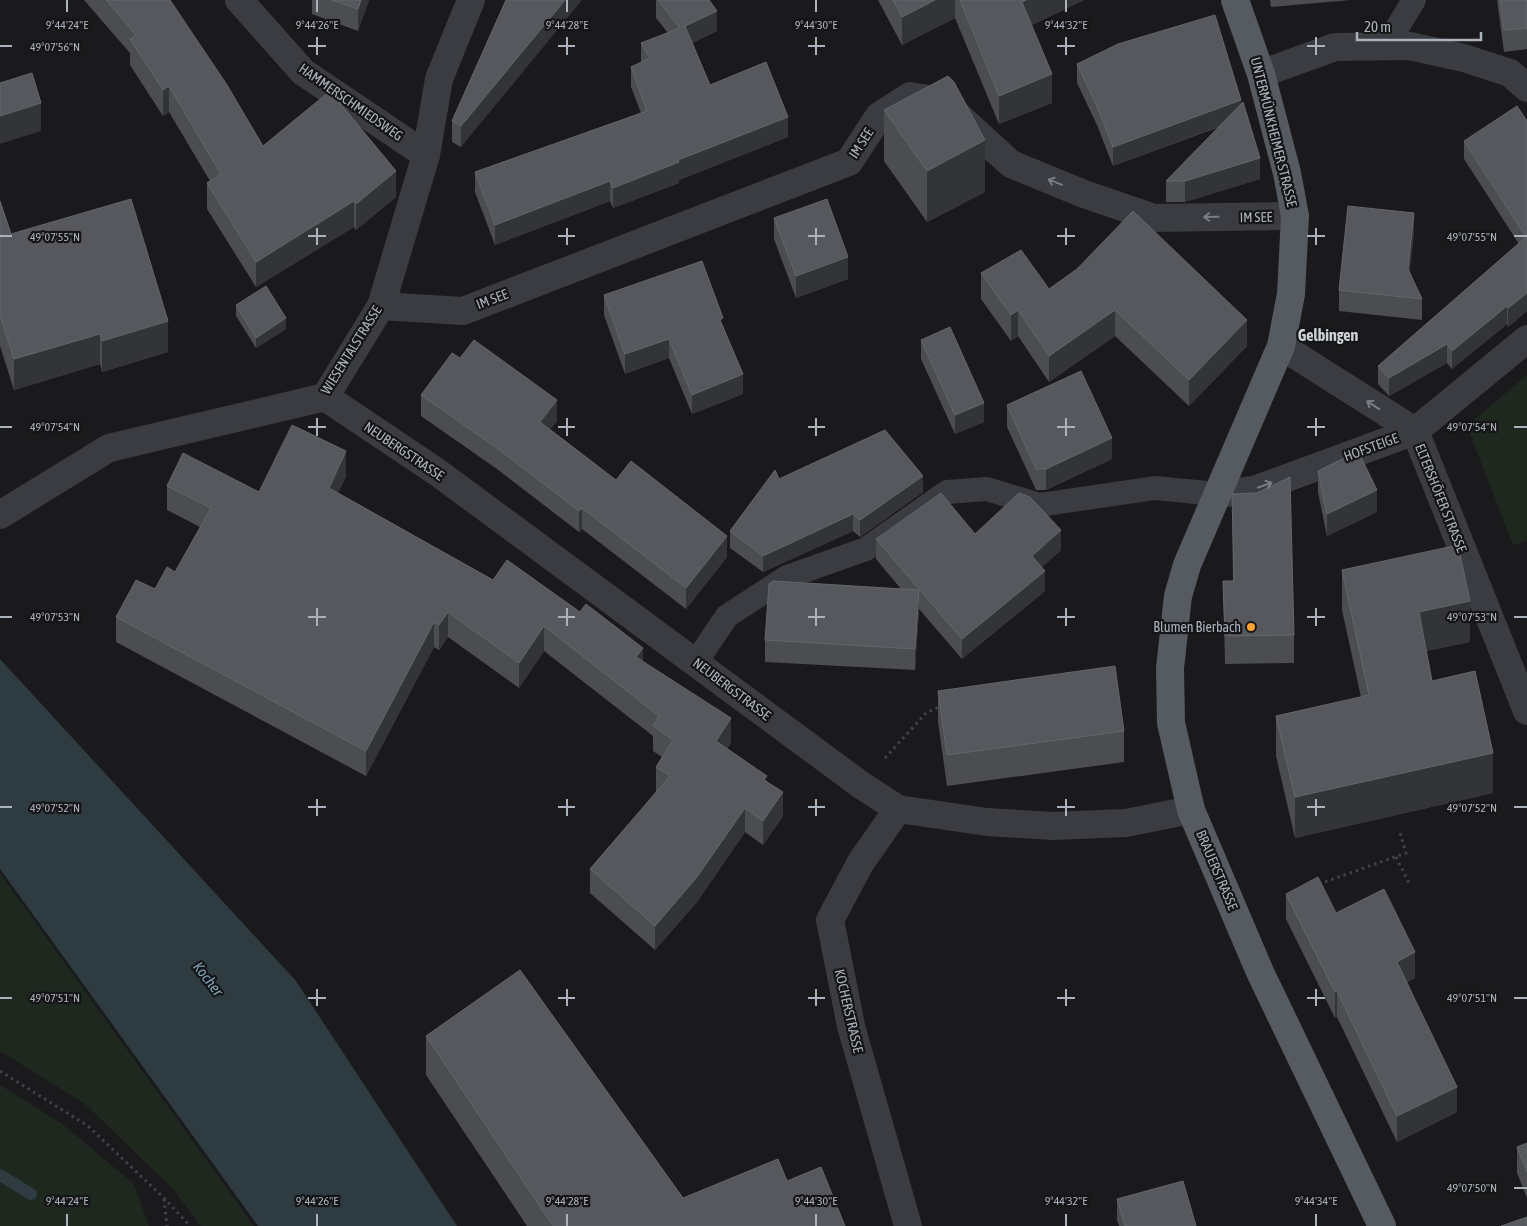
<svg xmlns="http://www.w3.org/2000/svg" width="1527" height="1226" font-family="'Asap Condensed',sans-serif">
<rect width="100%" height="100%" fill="#1a1a1c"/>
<g fill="#1f281f">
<polygon points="1527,375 1527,541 1513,545 1467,426"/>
<polygon points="0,873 254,1226 201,1226 173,1189 85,1104 0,1051"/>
<polygon points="0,1085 61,1123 134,1184 149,1226 0,1226"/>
</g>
<polygon fill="#2e3b41" points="0,659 296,981 457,1226 258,1226 0,869"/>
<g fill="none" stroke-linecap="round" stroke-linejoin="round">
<polyline stroke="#2e3b41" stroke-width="12" points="0,1175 31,1194"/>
<g stroke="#404349" stroke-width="3" stroke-dasharray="2.5 4" stroke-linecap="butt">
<polyline points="885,758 927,712 942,706"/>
<polyline points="1396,857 1409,883"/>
<polyline points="1319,884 1406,853 1399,829"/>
<polyline points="0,1071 88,1126 164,1198 190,1226"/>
<polyline points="164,1199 167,1226"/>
</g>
<g stroke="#3a3c41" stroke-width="24">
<polyline points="1386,46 1414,0"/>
<polyline points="696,662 727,616 787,577 866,549 947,492 987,489 1039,505 1155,488 1217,494"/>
</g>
<g stroke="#3a3c41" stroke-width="28">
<polyline points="239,0 303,72 426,155"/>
<polyline points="1261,74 1335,47 1410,46 1464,58 1510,73 1527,88"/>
<polyline points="381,306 463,311 849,162 879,116 910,96 942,101 1011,164 1084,194 1154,218 1295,216"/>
<polyline points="1281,346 1415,431 1527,711"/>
<polyline points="325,397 437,472 861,785 898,809 987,822 1054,826 1126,823 1191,810"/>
<polyline points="1217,494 1254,490 1415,431 1527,339"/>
<polyline points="0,515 109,448 325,397 381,306 426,155 439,79 471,0"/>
<polyline points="898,809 861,862 830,920 851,1026 908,1226"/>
</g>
<polyline stroke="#565a61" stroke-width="28" points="1235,0 1261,74 1287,173 1295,216 1291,294 1281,346 1187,565 1178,596 1170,668 1171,723 1191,810 1260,972 1382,1226"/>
</g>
<g fill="#4b4d51">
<polygon points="84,0 170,0 263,146 396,197 356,230 354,227 256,287 207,209 207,183 210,181 169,112 163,116 130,65 130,53"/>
<polygon points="312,0 369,0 358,31 312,14"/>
<polygon points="506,0 461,147 452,142 452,121"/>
<polygon points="656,0 709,0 717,31 692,43 710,85 788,137 679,180 679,183 613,208 610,201 495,245 475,192 475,172 641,113 631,87 631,67 641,63 641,43 668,33 656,18"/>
<polygon points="878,0 1084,0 1032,25 1052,103 999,124 955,18 902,45"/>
<polygon points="1270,0 1351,0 1271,7"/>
<polygon points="1497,0 1527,0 1527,49 1504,52"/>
<polygon points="1077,64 1241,103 1260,179 1185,202 1166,202 1166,181 1219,127 1113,166 1097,125 1077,83"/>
<polygon points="884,110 985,192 927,222 884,161"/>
<polygon points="1527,121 1527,311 1508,327 1507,324 1452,369 1447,363 1389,396 1378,384 1378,366 1519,244 1464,159 1464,141"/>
<polygon points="0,201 11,234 168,352 102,372 100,364 14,390 0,346"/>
<polygon points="774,218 848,279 796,298 774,239"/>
<polygon points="1414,234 1409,273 1422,299 1422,320 1339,311 1339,290"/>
<polygon points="981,273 1049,289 1247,346 1189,406 1115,336 1049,382 1018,336 1011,341 981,299"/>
<polygon points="604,295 723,325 743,394 692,414 669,358 625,374 604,315"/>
<polygon points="236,305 286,329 256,348 236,316"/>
<polygon points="921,340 984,422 955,434 921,359"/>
<polygon points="421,395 557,421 550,429 616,480 727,557 686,609 582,529 579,532 497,469 421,416"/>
<polygon points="1007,405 1112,459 1046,490 1036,490 1007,427"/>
<polygon points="1318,471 1377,512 1327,536 1318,492"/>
<polygon points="346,476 338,493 493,580 643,662 731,742 727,749 767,781 783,816 763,845 745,832 697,902 655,950 590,893 590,869 657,792 656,791 656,767 662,757 653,751 653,736 544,651 519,688 448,637 439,650 434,647 366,776 116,642 116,617 155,589 175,572 200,527 167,510 167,486 259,492"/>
<polygon points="779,479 923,492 860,537 853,531 763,572 730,548 730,531"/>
<polygon points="1232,494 1294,635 1294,663 1225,664 1223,581 1233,581"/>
<polygon points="975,534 1061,550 1042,567 1045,591 962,659 919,609 915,670 765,662 765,640 901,589 876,559 876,539"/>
<polygon points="1342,570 1470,642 1426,651 1432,681 1493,793 1295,838 1276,756 1276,716 1361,697 1342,610"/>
<polygon points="938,691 1124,731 1124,762 947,786 938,722"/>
<polygon points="1286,894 1336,913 1415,978 1407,982 1457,1112 1397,1142 1337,1017 1335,1018 1286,919"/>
<polygon points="426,1036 683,1198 787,1181 845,1226 527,1226 426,1075"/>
<polygon points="1527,1143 1527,1198 1517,1173 1517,1147"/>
<polygon points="1117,1199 1196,1226 1119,1226 1117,1220"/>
</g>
<g fill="#333437">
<polygon points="361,0 369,0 358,31 358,9"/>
<polygon points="565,0 582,0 461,147 461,126"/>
<polygon points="935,0 955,0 955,18 902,45 902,17"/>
<polygon points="1026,0 1084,0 1022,30 1022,2"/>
<polygon points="717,11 717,31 683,47 683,27"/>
<polygon points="1052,74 1052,103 999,124 999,96"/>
<polygon points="169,86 169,112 163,116 163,90"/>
<polygon points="1241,100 1241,118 1113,166 1113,147"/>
<polygon points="41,103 41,131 0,144 0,116"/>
<polygon points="788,117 788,137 679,180 679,183 613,208 613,188 678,160"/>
<polygon points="985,140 985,192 927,222 927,171"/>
<polygon points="1260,158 1260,179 1185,202 1185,181"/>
<polygon points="396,171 396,197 356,230 356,204"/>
<polygon points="610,181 610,201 495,245 495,225"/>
<polygon points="354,201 354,227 256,287 256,262"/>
<polygon points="1414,213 1414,234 1408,291 1408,269"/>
<polygon points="848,257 848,279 796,298 796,276"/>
<polygon points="1527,293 1527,311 1508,327 1508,308"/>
<polygon points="1507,306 1507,324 1452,369 1452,351"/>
<polygon points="1018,310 1018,336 1011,341 1011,315"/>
<polygon points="1115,310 1115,336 1049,382 1049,356"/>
<polygon points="286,318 286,329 256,348 256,338"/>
<polygon points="1247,320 1247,346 1189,406 1189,380"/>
<polygon points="168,321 168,352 102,372 102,341"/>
<polygon points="100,334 100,364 14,390 14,359"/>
<polygon points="669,339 669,358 625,374 625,354"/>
<polygon points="1447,344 1447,363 1389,396 1389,378"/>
<polygon points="743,374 743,394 692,414 692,395"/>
<polygon points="557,400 557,421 540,443 540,422"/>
<polygon points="984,403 984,422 955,434 955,415"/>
<polygon points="1112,438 1112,459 1046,490 1046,469"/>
<polygon points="346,451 346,476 329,512 329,488"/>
<polygon points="923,476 923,492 860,537 860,520"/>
<polygon points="1377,490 1377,512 1327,536 1327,514"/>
<polygon points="582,508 582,529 579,532 579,511"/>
<polygon points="853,514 853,531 763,572 763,556"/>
<polygon points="1061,530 1061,550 1032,576 1032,556"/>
<polygon points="727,536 727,557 686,609 686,588"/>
<polygon points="1045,571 1045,591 962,659 962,639"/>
<polygon points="919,590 919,611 915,670 915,649"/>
<polygon points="1470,601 1470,642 1419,652 1419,612"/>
<polygon points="448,612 448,637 439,650 439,625"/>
<polygon points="434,622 434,647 366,776 366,751"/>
<polygon points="544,626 544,651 519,688 519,663"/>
<polygon points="643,648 643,672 636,657"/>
<polygon points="731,718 731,742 716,766 716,741"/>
<polygon points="1493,753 1493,793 1295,838 1295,797"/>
<polygon points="783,792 783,816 763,845 763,821"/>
<polygon points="745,808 745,832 697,902 655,950 655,926"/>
<polygon points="1415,952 1415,978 1397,987 1397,962"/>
<polygon points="1337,991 1337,1017 1335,1018 1335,992"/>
<polygon points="1457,1087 1457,1112 1397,1142 1397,1116"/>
</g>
<g fill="#56585d" stroke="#63666c">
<polygon points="106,0 170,0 227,85 263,146 330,91 396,171 356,204 354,201 256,262 207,183 221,174 169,86 163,90 130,39 136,35"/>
<polygon points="332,0 361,0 358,9"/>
<polygon points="506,0 565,0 461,126 452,121"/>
<polygon points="658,0 709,0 717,11 683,27 685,26 710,85 766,62 788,117 678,160 679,162 613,188 610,181 495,225 475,172 647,111 631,67 650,58 641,43 680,28"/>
<polygon points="893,0 935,0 902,17"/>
<polygon points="960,0 1026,0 1022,2 1052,74 999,96"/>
<polygon points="1500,0 1527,0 1527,28 1504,30"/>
<polygon points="1215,15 1241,100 1113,147 1097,106 1077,64 1118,44"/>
<polygon points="32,73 41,103 0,116 0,83"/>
<polygon points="948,76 954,82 985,140 927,171 884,110"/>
<polygon points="1243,102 1260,158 1185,181 1166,181"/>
<polygon points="1517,106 1527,121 1527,293 1508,308 1507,306 1452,351 1447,344 1389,378 1378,366 1526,237 1464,141"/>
<polygon points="131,199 168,321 102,341 100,334 14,359 0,315 0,201 11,234"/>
<polygon points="827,199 848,257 796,276 774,218"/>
<polygon points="1348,206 1414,213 1408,269 1422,299 1339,290"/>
<polygon points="1133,211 1247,320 1189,380 1115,310 1049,356 1018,310 1011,315 981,273 1021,250 1049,289 1077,269"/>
<polygon points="702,261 723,318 720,320 743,374 692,395 669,339 625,354 604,295"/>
<polygon points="266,286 286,318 256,338 236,305"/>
<polygon points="950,327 984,403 955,415 921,340"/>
<polygon points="474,340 557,400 540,422 616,480 631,461 727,536 686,588 582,508 579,511 497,448 421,395 452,353 460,358"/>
<polygon points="1081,371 1112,438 1046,469 1036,469 1007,405"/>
<polygon points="292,425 346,451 329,488 493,580 507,560 580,612 586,604 643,648 636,657 731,718 716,741 767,776 764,780 783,792 763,821 745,808 697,877 655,926 590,869 670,776 656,767 673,740 653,726 659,716 544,626 519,663 448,612 439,625 434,622 366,751 116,617 136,580 155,589 167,567 175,572 211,508 167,486 183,453 259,492"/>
<polygon points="885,430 923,476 860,520 853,514 763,556 730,531 775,470 779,479"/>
<polygon points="1358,451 1377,490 1327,514 1318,471"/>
<polygon points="1290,477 1294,635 1225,636 1223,581 1234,581 1232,494 1257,493"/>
<polygon points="941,493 975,534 1019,493 1030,497 1061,530 1032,556 1045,571 962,639 876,539"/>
<polygon points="1458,545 1470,601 1419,612 1432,681 1475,671 1493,753 1295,797 1276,716 1369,695 1342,570"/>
<polygon points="773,581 919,590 915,649 765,640 769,584"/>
<polygon points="1115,666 1124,731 947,755 938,691"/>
<polygon points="1318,877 1336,913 1384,889 1415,952 1397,962 1457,1087 1397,1116 1337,991 1335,992 1286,894"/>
<polygon points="520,970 683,1198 778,1159 787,1181 821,1167 845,1226 553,1226 426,1036"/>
<polygon points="1527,1143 1527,1172 1517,1147"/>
<polygon points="1183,1181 1196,1226 1125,1226 1117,1199"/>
<polygon points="1527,1217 1527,1226 1501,1226"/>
</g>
<defs><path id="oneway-shaft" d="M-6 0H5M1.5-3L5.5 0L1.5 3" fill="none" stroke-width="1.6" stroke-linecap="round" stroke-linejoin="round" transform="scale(1.25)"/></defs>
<g stroke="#797d85">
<use href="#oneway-shaft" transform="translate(1055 182) rotate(-158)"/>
<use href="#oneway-shaft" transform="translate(1211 217) rotate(179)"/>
<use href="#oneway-shaft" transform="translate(1373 405) rotate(-147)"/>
<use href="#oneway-shaft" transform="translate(1265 485) rotate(-20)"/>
</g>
<path fill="none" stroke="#acb2bc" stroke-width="2" d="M67,0V12M317,0V12M567,0V12M816,0V12M1066,0V12M317,37V55M567,37V55M816,37V55M1066,37V55M1316,37V55M0,46H12M308,46H326M558,46H575M808,46H825M1057,46H1075M1307,46H1325M317,228V245M567,228V245M816,228V245M1066,228V245M1316,228V245M0,236H12M308,236H326M558,236H575M808,236H825M1057,236H1075M1307,236H1325M1514,236H1527M317,418V436M567,418V436M816,418V436M1066,418V436M1316,418V436M0,427H12M308,427H326M558,427H575M808,427H825M1057,427H1075M1307,427H1325M1514,427H1527M317,608V626M567,608V626M816,608V626M1066,608V626M1316,608V626M0,617H12M308,617H326M558,617H575M808,617H825M1057,617H1075M1307,617H1325M1514,617H1527M317,799V816M567,799V816M816,799V816M1066,799V816M1316,799V816M0,807H12M308,807H326M558,807H575M808,807H825M1057,807H1075M1307,807H1325M1514,807H1527M317,989V1006M567,989V1006M816,989V1006M1066,989V1006M1316,989V1006M0,998H12M308,998H326M558,998H575M808,998H825M1057,998H1075M1307,998H1325M1514,998H1527M1514,1188H1527M67,1214V1226M317,1214V1226M567,1214V1226M816,1214V1226M1066,1214V1226M1316,1214V1226"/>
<circle fill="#fca331" stroke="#151517" stroke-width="2" cx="1251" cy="627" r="5"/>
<g text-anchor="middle" stroke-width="4.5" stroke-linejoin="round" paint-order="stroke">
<g font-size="14" fill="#acb2bc" stroke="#151517">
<text transform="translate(351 102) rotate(35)" y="5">HAMMERSCHMIEDSWEG</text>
<text transform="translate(1274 132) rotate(76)" y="5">UNTERMÜNKHEIMER STRASSE</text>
<text transform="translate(861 143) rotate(-57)" y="5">IM SEE</text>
<text transform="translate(1256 217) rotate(-1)" y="5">IM SEE</text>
<text transform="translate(492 299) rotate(-21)" y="5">IM SEE</text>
<text transform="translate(351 350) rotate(-58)" y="5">WIESENTALSTRASSE</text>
<text transform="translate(1371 447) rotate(-20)" y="5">HOFSTEIGE</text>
<text transform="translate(404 451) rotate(34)" y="5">NEUBERGSTRASSE</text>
<text transform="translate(1441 498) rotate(68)" y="5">ELTERSHÖFER STRASSE</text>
<text transform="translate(732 689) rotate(37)" y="5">NEUBERGSTRASSE</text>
<text transform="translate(1217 870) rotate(67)" y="5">BRAUERSTRASSE</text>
<text transform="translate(849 1011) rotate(77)" y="5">KOCHERSTRASSE</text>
</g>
<g font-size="14" fill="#acb2bc" stroke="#151517" text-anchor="end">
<text x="1241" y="632">Blumen Bierbach</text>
</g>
<g font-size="15" font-style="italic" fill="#81a5b9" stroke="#151517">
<text transform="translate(208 979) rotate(52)" y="5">Kocher</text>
</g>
<g font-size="16" font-weight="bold" fill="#cdd1d8" stroke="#151517">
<text x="1328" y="341">Gelbingen</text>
</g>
</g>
<g font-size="12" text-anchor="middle" fill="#acb2bc" stroke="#151517" stroke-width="4.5" stroke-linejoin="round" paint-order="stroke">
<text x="67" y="29">9°44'24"E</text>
<text x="317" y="29">9°44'26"E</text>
<text x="567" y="29">9°44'28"E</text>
<text x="816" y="29">9°44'30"E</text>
<text x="1066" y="29">9°44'32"E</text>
<text x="55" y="51">49°07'56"N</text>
<text x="55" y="241">49°07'55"N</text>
<text x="1472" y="241">49°07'55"N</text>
<text x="55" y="431">49°07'54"N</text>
<text x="1472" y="431">49°07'54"N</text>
<text x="55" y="621">49°07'53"N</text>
<text x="1472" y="621">49°07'53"N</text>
<text x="55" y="812">49°07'52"N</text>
<text x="1472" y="812">49°07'52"N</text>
<text x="55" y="1002">49°07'51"N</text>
<text x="1472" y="1002">49°07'51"N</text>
<text x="1472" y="1192">49°07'50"N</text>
<text x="67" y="1205">9°44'24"E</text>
<text x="317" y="1205">9°44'26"E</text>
<text x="567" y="1205">9°44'28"E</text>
<text x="816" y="1205">9°44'30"E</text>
<text x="1066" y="1205">9°44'32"E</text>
<text x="1316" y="1205">9°44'34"E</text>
</g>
<path d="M1357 32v8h124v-8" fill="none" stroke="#acb2bc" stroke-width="2.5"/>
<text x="1364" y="32" font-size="15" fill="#acb2bc" stroke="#151517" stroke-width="4" paint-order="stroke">20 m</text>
</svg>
